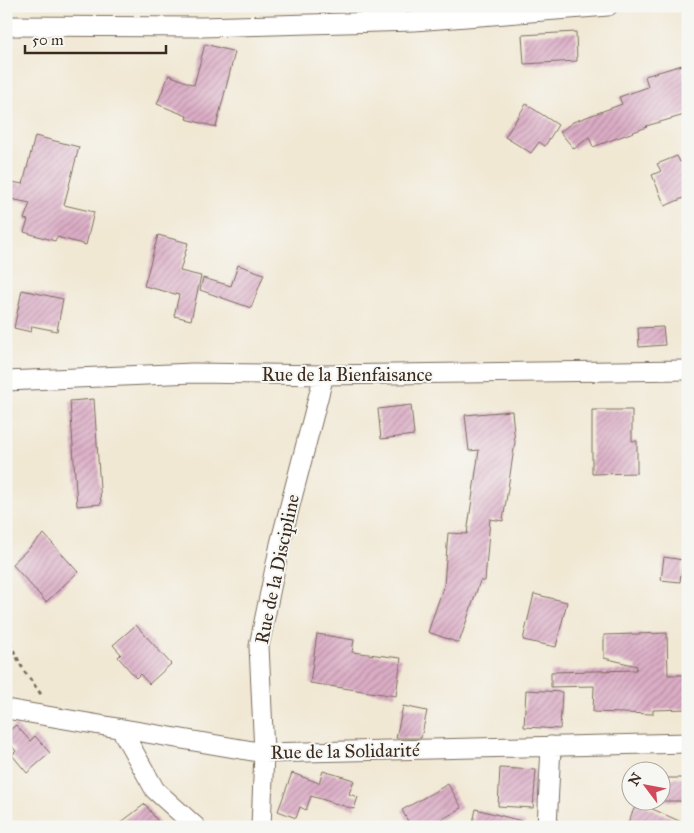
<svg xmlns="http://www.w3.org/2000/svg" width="694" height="833" viewBox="0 0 694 833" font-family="'IM FELL Great Primer',serif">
<defs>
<pattern id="building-hatch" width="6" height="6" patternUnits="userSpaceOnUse" patternTransform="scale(1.25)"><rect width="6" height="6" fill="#dbadc6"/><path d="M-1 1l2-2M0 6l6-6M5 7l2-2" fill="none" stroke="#b38da0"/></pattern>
</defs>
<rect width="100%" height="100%" fill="#f6f6f2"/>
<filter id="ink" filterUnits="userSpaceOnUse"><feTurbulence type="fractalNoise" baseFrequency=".02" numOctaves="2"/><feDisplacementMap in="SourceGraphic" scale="10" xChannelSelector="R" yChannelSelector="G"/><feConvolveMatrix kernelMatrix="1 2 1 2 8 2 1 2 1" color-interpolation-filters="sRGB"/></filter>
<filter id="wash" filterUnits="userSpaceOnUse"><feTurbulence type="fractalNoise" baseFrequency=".0096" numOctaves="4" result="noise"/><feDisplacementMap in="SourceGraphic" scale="20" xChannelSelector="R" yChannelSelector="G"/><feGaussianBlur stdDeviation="1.12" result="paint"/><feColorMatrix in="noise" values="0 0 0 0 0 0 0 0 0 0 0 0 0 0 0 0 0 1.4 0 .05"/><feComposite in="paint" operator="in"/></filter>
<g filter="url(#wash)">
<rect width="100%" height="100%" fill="#f1e8d4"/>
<g id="blocks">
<path fill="url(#building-hatch)" d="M 576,32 L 577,61 L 524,64 L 522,35 Z
M 205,44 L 235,52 L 216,127 L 186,119 L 187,116 L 157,104 L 169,75 L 194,85 Z
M 682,65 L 688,85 L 688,114 L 646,126 L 647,127 L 593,147 L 589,137 L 574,149 L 560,132 L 573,122 L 622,104 L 619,97 L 648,87 L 645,76 Z
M 526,104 L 558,125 L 545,146 L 539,142 L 531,153 L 505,137 Z
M 35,136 L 79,147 L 64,205 L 94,212 L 86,245 L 57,237 L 55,241 L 24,232 L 28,220 L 24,219 L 30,203 L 6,198 L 6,181 L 23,184 Z
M 677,156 L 680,162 L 688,159 L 688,196 L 665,206 L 652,175 L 661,171 L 657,164 Z
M 158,235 L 188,243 L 180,271 L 201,276 L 191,320 L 174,316 L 179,295 L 144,286 Z
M 238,265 L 264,274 L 251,308 L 200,290 L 203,278 L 231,286 Z
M 22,290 L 63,299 L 57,331 L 32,326 L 31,332 L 14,328 Z
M 663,327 L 665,345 L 639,347 L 638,328 Z
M 94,399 L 101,504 L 77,506 L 70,401 Z
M 411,405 L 414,435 L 381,439 L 378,409 Z
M 592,410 L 632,410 L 632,441 L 637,441 L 637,473 L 592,474 Z
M 512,411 L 515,442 L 503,521 L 490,519 L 485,581 L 480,581 L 459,643 L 428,632 L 444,585 L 448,533 L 467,534 L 479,450 L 469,451 L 465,415 Z
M 44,534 L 78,572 L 46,602 L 12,564 Z
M 664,557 L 683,560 L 680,582 L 661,580 Z
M 534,594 L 567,602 L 556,647 L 523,640 Z
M 136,625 L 171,664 L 149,684 L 140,674 L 136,678 L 118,657 L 121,654 L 113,645 Z
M 667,633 L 668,675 L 688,675 L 688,709 L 653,710 L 653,714 L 593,712 L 594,686 L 551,687 L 551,672 L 636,670 L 637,666 L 604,658 L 604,635 Z
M 317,634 L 354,640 L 352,652 L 401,658 L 396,696 L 310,683 Z
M 526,690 L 562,692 L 560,729 L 524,727 Z
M 403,706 L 427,711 L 421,738 L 396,738 Z
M 16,725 L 30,741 L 35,736 L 50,753 L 27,773 L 12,755 L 16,751 L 6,740 L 6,733 Z
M 500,768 L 536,770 L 533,808 L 498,806 Z
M 323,771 L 354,780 L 349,794 L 358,797 L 354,809 L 311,796 L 306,810 L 300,807 L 296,818 L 278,811 L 292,773 L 319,783 Z
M 662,778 L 688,778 L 688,801 L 662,801 Z
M 448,784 L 462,808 L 428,827 L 411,827 L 402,810 Z
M 637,802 L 688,825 L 688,827 L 626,827 Z
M 145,804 L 162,827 L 115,827 Z
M 476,809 L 525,822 L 524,827 L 472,827 Z"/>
</g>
</g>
<g filter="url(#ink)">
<use href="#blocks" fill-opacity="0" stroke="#7b6c5e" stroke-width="1"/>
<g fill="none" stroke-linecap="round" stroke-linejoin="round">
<g stroke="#7b6c5e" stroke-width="21">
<path id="street" d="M 6,26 L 202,27 L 414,21 L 608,6
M 6,381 L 193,373 L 324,375 L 688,370
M 6,709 L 264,753 L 688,743
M 121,729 L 155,790 L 196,827
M 261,827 L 264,753 L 259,646 L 280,544 L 324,375
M 547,827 L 551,746"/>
</g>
<path stroke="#7b6c5e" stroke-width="3" stroke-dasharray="4 4" stroke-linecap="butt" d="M 6,636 L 24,671 L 43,697"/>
<use href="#street" stroke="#fff" stroke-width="19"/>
</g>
</g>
<g text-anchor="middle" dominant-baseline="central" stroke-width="4" stroke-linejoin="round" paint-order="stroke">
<g font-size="19" fill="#3b2a1e" stroke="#f6f6f2">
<text x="347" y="374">Rue de la Bienfaisance</text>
<text transform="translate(277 569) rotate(-78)">Rue de la Discipline</text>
<text transform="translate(345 751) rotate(-1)">Rue de la Solidarité</text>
</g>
</g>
<rect width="694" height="833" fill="none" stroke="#f6f6f2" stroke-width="25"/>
<g transform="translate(646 786) rotate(302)"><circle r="24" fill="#f6f6f2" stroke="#aba49d"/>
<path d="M0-4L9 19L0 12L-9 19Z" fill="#d1495b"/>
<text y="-8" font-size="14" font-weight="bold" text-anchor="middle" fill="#3b2a1e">N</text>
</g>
<path d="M25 45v8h141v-8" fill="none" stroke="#3b2a1e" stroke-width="2.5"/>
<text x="32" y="45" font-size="15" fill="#3b2a1e" stroke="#f6f6f2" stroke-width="4" paint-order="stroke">50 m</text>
</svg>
